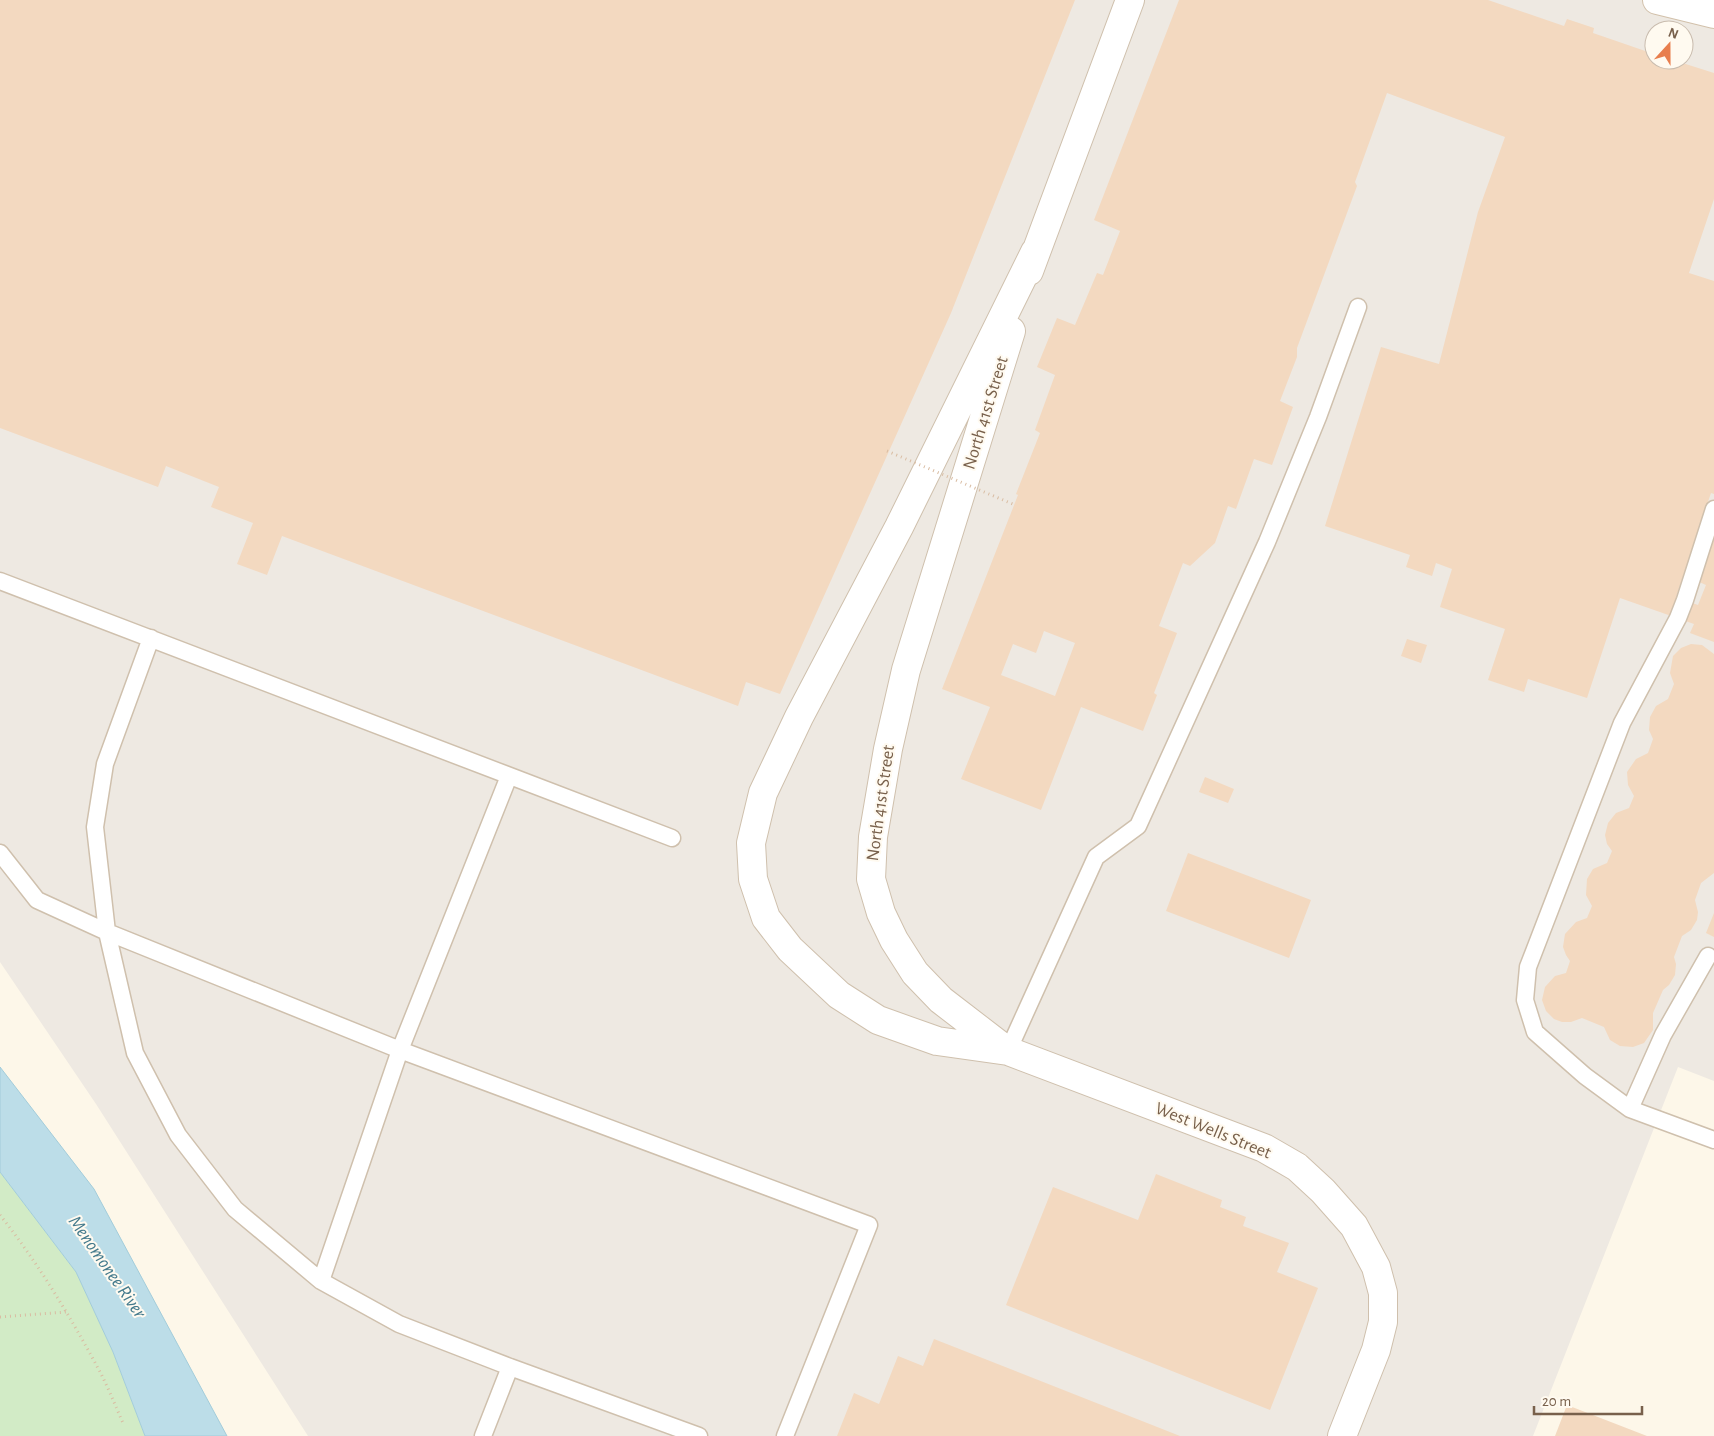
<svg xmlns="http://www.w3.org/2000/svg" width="1714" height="1436" viewBox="0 0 1714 1436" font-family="'Alegreya Sans',sans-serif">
<rect width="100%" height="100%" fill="#fdf7e9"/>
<path fill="#eee9e2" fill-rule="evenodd" d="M 0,0 L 1714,0 L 1714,1081 L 1678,1067 L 1533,1436 L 308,1436 L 96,1104 L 0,962 ZM 1654,30 L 1684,30 L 1684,60 L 1654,60 Z"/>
<path fill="#d2ebc6" d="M 0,1172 L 76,1272 L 113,1352 L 145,1436 L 0,1436 Z"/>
<path fill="#bcdde8" stroke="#a2ccda" d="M 0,1067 L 94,1189 L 227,1436 L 145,1436 L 113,1352 L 76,1272 L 0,1172 Z"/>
<path fill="#f3d9c0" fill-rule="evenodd" d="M 0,0 L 1075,0 L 951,313 L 780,694 L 746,682 L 738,706 L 282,536 L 267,575 L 237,564 L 253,523 L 211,507 L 219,487 L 166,466 L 158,487 L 0,428 Z
M 1179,0 L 1488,0 L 1564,26 L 1567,19 L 1594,28 L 1593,33 L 1654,54 L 1654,60 L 1673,60 L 1714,73 L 1714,199 L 1689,273 L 1714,281 L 1714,494 L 1711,493 L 1676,597 L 1698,605 L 1706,585 L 1697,581 L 1714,532 L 1714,642 L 1690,633 L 1694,624 L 1620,598 L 1587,698 L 1528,679 L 1524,692 L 1488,680 L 1505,629 L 1440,607 L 1452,569 L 1436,563 L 1432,576 L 1406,567 L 1410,555 L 1325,526 L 1381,347 L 1439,364 L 1478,212 L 1505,137 L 1387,93 L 1355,182 L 1357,186 L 1297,348 L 1297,357 L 1280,401 L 1293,407 L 1272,465 L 1254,459 L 1236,509 L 1228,506 L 1215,543 L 1190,566 L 1183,563 L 1159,626 L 1177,633 L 1154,693 L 1157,695 L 1143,731 L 1081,707 L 1041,810 L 961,779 L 990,707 L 942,689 L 1018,495 L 1016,494 L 1040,433 L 1035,430 L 1055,375 L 1037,367 L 1057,318 L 1075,325 L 1097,273 L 1103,275 L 1120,231 L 1094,220 ZM 1044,631 L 1075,643 L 1055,696 L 1001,675 L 1013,644 L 1036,653 Z
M 1407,639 L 1427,645 L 1421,663 L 1401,656 Z
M 1691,644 L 1702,645 L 1714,654 L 1714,873 L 1701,883 L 1695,900 L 1698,912 L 1697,920 L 1691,930 L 1682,936 L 1674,957 L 1676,964 L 1675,975 L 1669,985 L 1663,990 L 1653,1013 L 1653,1030 L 1644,1043 L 1633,1047 L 1620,1046 L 1610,1040 L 1604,1027 L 1582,1018 L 1571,1022 L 1562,1022 L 1554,1019 L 1546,1011 L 1542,1000 L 1545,987 L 1555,976 L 1566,973 L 1570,961 L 1566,955 L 1563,947 L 1565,934 L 1576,922 L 1587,918 L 1592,906 L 1586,895 L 1587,879 L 1593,869 L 1607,863 L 1612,851 L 1607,844 L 1605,835 L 1608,823 L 1616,813 L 1629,808 L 1634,796 L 1628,785 L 1627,772 L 1636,759 L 1648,753 L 1653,739 L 1649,730 L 1650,717 L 1656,706 L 1668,699 L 1674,684 L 1670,673 L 1673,656 L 1681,648 Z
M 1205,777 L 1234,789 L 1228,803 L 1199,792 Z
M 1188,853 L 1311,900 L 1289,958 L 1166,911 Z
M 1714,913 L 1714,937 L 1706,933 Z
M 1156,1174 L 1222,1200 L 1220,1207 L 1246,1217 L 1243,1226 L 1289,1243 L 1277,1272 L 1318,1288 L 1270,1410 L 1006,1305 L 1053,1187 L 1138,1220 Z
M 934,1339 L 1180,1436 L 837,1436 L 854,1393 L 879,1404 L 898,1356 L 923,1366 Z
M 1567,1405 L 1647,1436 L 1555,1436 Z"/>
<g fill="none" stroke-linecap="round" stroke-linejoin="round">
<g stroke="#cfc0ad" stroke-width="19">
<path id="lane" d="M 1714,509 L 1685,600 L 1678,618 L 1622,723 L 1528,967 L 1525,1000 L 1535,1032 L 1585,1076 L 1630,1109 L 1714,1140
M 0,581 L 672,838
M 151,638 L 105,764 L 95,827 L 107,932 L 135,1053 L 178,1135 L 235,1209 L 321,1281 L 399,1324 L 510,1367 L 483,1436
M 0,853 L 37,900 L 107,932 L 400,1050 L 869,1225 L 785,1436
M 1008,1051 L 1096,857 L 1138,826 L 1267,542 L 1318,417 L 1358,307
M 1630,1109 L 1663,1035 L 1708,956
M 321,1281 L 400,1050 L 509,776
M 510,1367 L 699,1436"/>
</g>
<g stroke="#cfc0ad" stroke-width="30">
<path id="street" d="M 1035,252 L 899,527 L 799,717 L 763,793 L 751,843 L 753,879 L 766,918 L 790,949 L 839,995 L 878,1020 L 937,1041 L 1008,1051 L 1264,1148 L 1297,1167 L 1323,1191 L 1354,1226 L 1376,1267 L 1383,1293 L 1383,1322 L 1376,1350 L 1342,1436
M 1029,271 L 1130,0
M 1006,1050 L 941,1000 L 915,973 L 894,940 L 881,913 L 871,879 L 873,837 L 888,749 L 906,670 L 1011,331"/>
</g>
<g stroke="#d2c1ab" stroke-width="30">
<path id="secondary" d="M 1657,0 L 1714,14"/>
</g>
<path stroke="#d9bca2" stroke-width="3" stroke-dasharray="1 4" stroke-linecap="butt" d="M 0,1215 C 38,1263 70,1316 99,1370 C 108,1387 115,1405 123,1423
M 0,1317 L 66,1312"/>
<use href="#lane" stroke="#fff" stroke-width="16"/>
<use href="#street" stroke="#fff" stroke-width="28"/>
<use href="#secondary" stroke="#fff" stroke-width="28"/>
<path stroke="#d9bca2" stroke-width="3" stroke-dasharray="1 4" stroke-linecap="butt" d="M 887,451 L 1015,505"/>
</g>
<g text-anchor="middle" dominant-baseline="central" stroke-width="4" stroke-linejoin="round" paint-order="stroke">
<g font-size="18" fill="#78604b" stroke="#fffaf0">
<text transform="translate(986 413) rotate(-73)">North 41st Street</text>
<text transform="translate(881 803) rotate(-82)">North 41st Street</text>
<text transform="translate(1213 1131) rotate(22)">West Wells Street</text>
</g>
<g font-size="19" font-style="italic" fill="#447a8c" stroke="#fffaf0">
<text transform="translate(107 1267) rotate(55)">Menomonee River</text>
</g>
</g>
<g transform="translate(1669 45) rotate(21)"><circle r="24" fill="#fffaf0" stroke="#c9bcae"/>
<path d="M0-4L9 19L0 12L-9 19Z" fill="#e87e4d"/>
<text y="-8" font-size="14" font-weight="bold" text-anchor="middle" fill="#78604b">N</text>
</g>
<path d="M1534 1406v8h108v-8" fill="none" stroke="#78604b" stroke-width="2.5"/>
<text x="1542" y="1406" font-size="15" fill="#78604b" stroke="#fffaf0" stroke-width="4" paint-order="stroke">20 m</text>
</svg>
